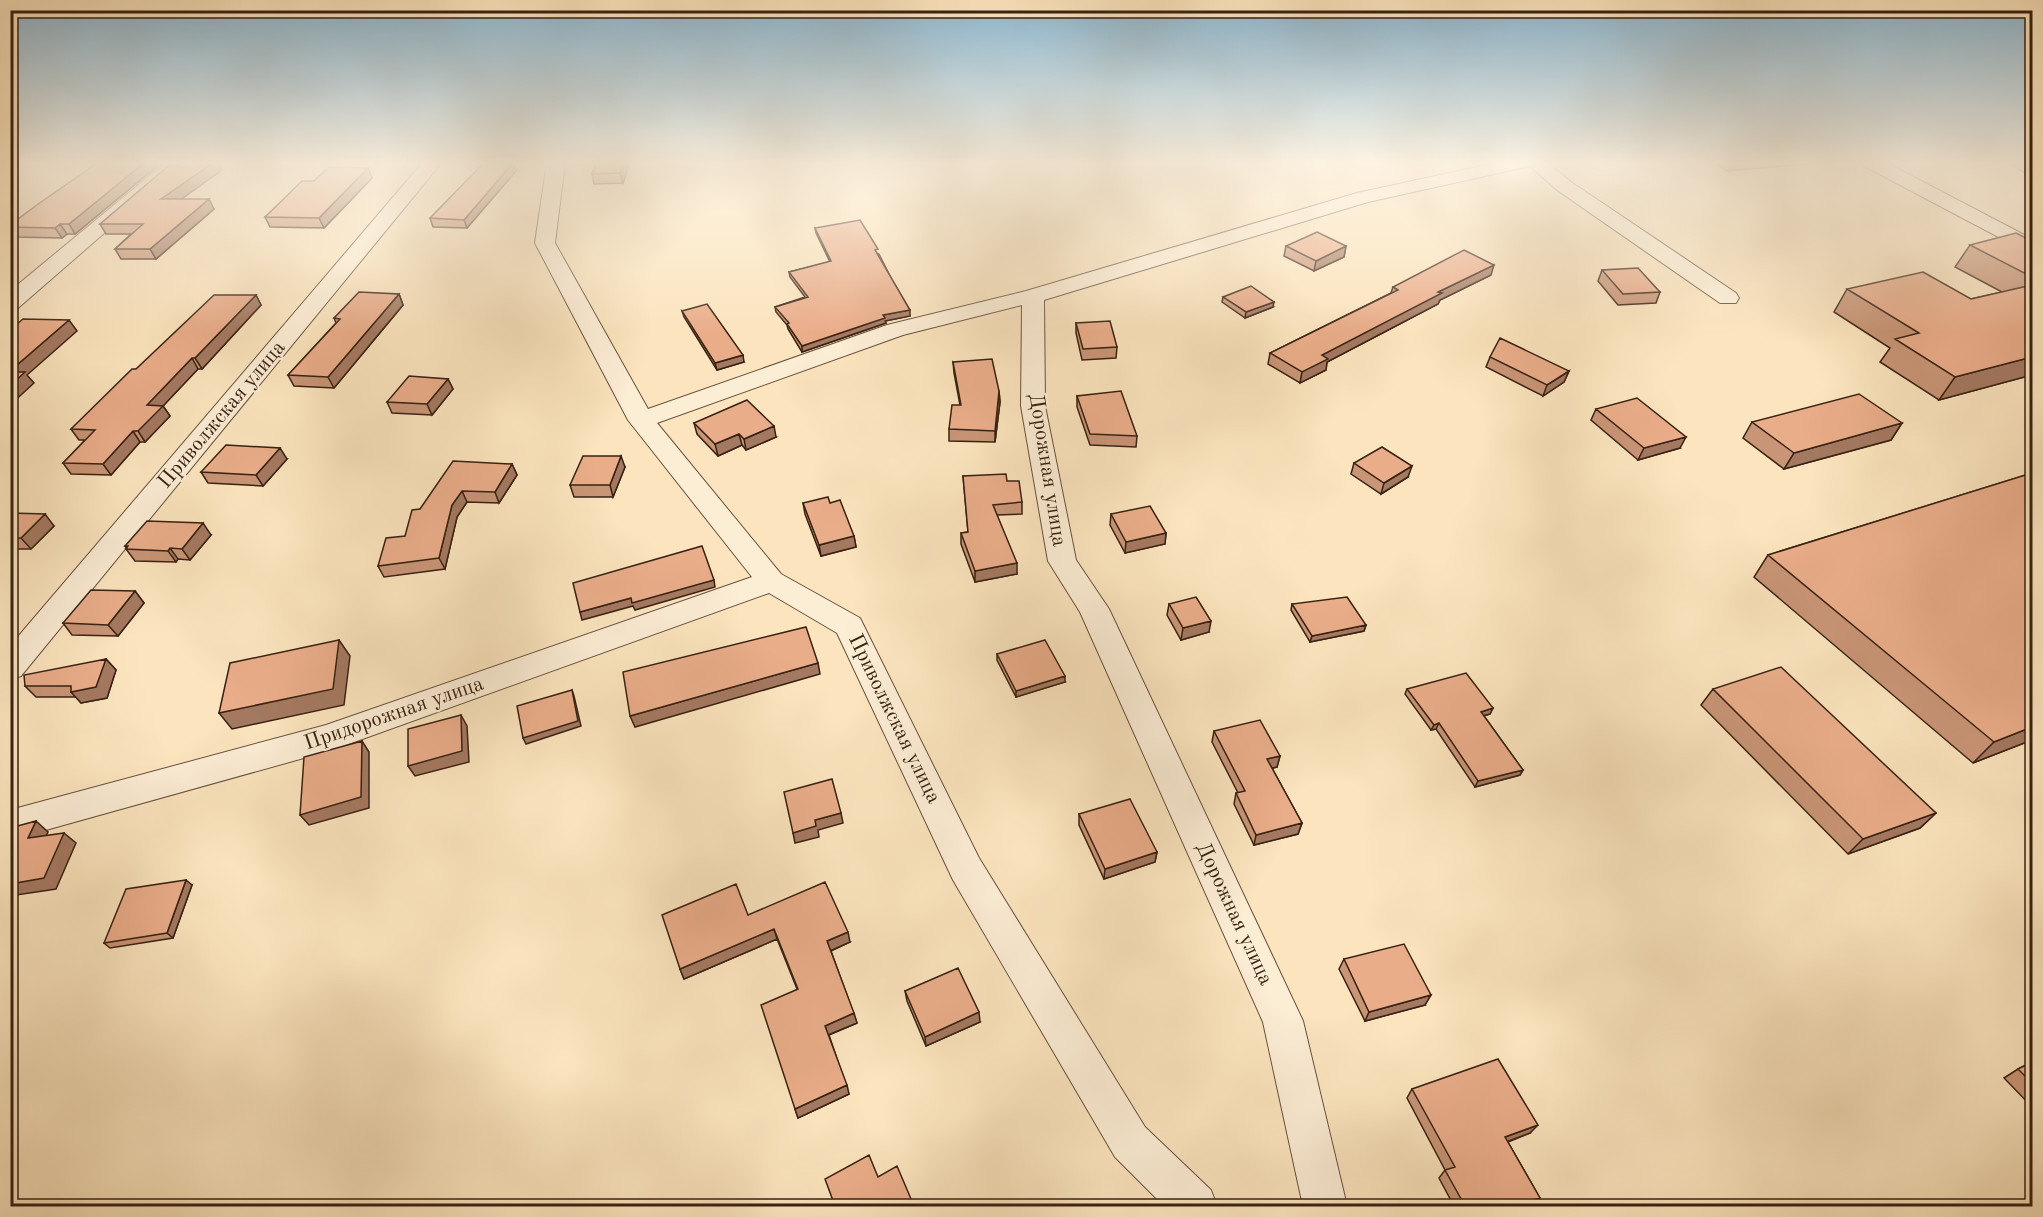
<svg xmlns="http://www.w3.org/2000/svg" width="2043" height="1217" viewBox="0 0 2043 1217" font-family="'Old Standard TT',serif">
<rect width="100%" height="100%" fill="#fbe4be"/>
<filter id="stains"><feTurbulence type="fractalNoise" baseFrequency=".00333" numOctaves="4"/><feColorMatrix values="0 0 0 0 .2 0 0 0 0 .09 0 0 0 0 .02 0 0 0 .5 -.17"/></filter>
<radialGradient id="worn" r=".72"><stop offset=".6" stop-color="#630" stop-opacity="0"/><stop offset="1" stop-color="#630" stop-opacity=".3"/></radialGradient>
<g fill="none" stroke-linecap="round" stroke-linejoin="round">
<g stroke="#69523d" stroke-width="2">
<path id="minor" d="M 166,162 L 186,162 L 18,308 L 10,310 L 10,291 Z
M 423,162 L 442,162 L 21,676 L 10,680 L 10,646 Z
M 547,162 L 565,162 L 555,243 L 648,409 L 887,325 L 1026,291 L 1357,193 L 1500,162 L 1547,162 L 1571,182 L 1736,293 L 1739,298 L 1736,303 L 1720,303 L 1557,190 L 1530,166 L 1368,202 L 1044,300 L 1045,406 L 1076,560 L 1109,609 L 1303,1021 L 1347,1206 L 1303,1206 L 1263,1022 L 1080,612 L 1048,561 L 1021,406 L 1022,305 L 903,335 L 657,423 L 781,574 L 860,618 L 979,858 L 1145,1127 L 1211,1190 L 1217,1206 L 1164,1206 L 1115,1157 L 953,880 L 837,633 L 769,593 L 329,751 L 10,840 L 10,810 L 326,725 L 752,577 L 628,420 L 535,243 Z
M 1862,162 L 1885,162 L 2032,239 L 2032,253 L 2025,251 L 1864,166 Z"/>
</g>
<use href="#minor" fill="#fcedd5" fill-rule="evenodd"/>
</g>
<path fill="#c99577" stroke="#382112" stroke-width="1.5" d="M 99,162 L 154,162 L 156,167 L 75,234 L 67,234 L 62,238 L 15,237 L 10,230 L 10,225 Z
M 597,162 L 630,162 L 623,183 L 594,184 L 592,174 Z
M 1715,162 L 1817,162 L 1816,163 L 1727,171 Z
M 2008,162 L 2032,162 L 2032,178 Z
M 513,163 L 516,171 L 467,228 L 433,227 L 430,218 Z
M 368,168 L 372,178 L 324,228 L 270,227 L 265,217 L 314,181 Z
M 222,170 L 180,199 L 214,209 L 156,259 L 121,259 L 115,249 L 131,234 L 106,234 L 100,224 Z
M 815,228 L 879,254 L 910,316 L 885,321 L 886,323 L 802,352 L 788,329 L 787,325 L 776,312 L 775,307 L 805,297 L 790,277 L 789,272 L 830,262 L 816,233 Z
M 2032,241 L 2032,375 L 1939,400 L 1880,362 L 1890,348 L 1834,312 L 1847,289 L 1971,299 L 2002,292 L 1955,267 L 1970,245 Z
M 1286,246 L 1346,246 L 1344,257 L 1314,271 L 1284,256 Z
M 1602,270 L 1660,292 L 1656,303 L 1618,305 L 1598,281 Z
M 1491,275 L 1440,300 L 1438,304 L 1327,362 L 1326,370 L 1300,383 L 1268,364 L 1270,353 L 1391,293 L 1393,287 Z
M 399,294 L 403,305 L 334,388 L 294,386 L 288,375 L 336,323 L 334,318 Z
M 256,295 L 261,305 L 202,369 L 198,369 L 163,406 L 170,416 L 145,442 L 140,442 L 111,475 L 71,474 L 63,463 L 85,440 L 79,440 L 71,429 L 136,369 Z
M 1223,297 L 1273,307 L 1245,318 L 1222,302 Z
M 682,311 L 744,362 L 717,370 L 684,317 Z
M 1076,323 L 1117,347 L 1116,358 L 1082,360 L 1076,333 Z
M 1490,357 L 1569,371 L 1564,382 L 1543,396 L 1486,367 Z
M 953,362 L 999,391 L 1000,402 L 995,442 L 949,441 L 949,429 L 960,405 L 954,373 Z
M 448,379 L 453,389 L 432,415 L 392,413 L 387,402 Z
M 1077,396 L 1137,436 L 1136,447 L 1090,445 L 1077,407 Z
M 1596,409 L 1680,448 L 1638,460 L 1591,420 Z
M 1752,422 L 1902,423 L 1891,440 L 1784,469 L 1743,438 Z
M 694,423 L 776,437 L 746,450 L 742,445 L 718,456 L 697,434 Z
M 287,459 L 263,486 L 208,483 L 201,472 Z
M 1354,463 L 1408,477 L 1381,494 L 1351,474 Z
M 512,464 L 517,475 L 499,503 L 467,502 L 457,517 L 445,569 L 384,577 L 378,566 L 405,536 L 420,509 Z
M 625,467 L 613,497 L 574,497 L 570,485 Z
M 2032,473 L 2032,740 L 1973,763 L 1754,577 L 1768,555 Z
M 963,476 L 1007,481 L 1022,502 L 1022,514 L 997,515 L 1017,574 L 975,582 L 961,544 L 961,533 L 968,532 Z
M 803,503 L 830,503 L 854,536 L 856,547 L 821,556 L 805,514 Z
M 10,513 L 54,526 L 31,549 L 10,549 Z
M 1111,514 L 1166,533 L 1165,544 L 1125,553 L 1110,525 Z
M 211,535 L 190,560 L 178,559 L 176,562 L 135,561 L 126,549 L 127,549 L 125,546 Z
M 135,591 L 144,603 L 118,636 L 72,635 L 63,623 Z
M 1169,604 L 1209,632 L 1181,640 L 1167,615 Z
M 1292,604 L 1366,625 L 1364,631 L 1310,642 L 1291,610 Z
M 997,654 L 1065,682 L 1016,697 L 997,660 Z
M 106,659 L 116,670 L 107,698 L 81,703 L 76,697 L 36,697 L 25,686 Z
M 1407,689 L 1493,708 L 1490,714 L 1484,716 L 1523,770 L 1520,775 L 1475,787 L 1436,729 L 1431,730 L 1405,694 Z
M 1713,689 L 1936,813 L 1920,828 L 1848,854 L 1701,705 Z
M 1214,731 L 1280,756 L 1277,767 L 1272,768 L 1302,823 L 1298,834 L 1254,845 L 1234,804 L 1236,793 L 1238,793 L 1212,742 Z
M 1079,814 L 1157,852 L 1155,862 L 1104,879 L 1079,825 Z
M 192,885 L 173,938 L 110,948 L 104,943 Z
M 748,915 L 850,942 L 831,951 L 857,1023 L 829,1035 L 849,1094 L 798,1118 L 795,1109 L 797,989 L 777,939 L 684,979 L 680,969 Z
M 1344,959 L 1425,1005 L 1365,1021 L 1339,969 Z
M 905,991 L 980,1022 L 926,1046 L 907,1001 Z
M 2032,1062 L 2032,1107 L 2004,1078 L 2018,1069 Z
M 1412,1089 L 1530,1133 L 1508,1142 L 1540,1198 L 1532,1206 L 1454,1206 L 1439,1178 L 1445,1170 L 1407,1098 Z"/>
<path fill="#a47961" stroke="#382112" stroke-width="1.5" d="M 145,162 L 154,162 L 156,167 L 75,234 L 69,224 Z
M 214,162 L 218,162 L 222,170 L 166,210 L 161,199 Z
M 624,162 L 630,162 L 623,183 L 620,173 Z
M 513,163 L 516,171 L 467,228 L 464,220 Z
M 368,168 L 372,178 L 324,228 L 319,218 Z
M 209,199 L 214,209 L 156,259 L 150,249 Z
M 60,224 L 67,234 L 62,238 L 55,228 Z
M 1346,246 L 1344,257 L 1314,271 L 1316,261 Z
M 1494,265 L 1491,275 L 1440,300 L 1438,304 L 1327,362 L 1326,370 L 1300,383 L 1302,372 L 1322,355 L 1438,292 Z
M 399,294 L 403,305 L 334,388 L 328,377 Z
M 256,295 L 261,305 L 202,369 L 195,358 Z
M 1274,302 L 1273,307 L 1245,318 L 1246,312 Z
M 910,310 L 910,316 L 885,321 L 886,323 L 802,352 L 802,346 L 883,315 Z
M 69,320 L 77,331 L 27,375 L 34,383 L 10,405 L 10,371 Z
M 743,355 L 744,362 L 717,370 L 715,363 Z
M 2032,357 L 2032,375 L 1939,400 L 1955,377 Z
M 192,358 L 198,369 L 163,406 L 170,416 L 145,442 L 138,431 L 147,405 Z
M 1569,371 L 1564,382 L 1543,396 L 1547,385 Z
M 448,379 L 453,389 L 432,415 L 427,404 Z
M 999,391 L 1000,402 L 995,442 L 995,431 Z
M 1902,423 L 1891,440 L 1784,469 L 1794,453 Z
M 774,426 L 776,437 L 746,450 L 744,439 Z
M 133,431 L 140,442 L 111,475 L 103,464 Z
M 739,434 L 742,445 L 718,456 L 715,444 Z
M 1686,437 L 1680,448 L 1638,460 L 1644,448 Z
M 280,448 L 287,459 L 263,486 L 256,475 Z
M 621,456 L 625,467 L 613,497 L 610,485 Z
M 512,464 L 517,475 L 499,503 L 495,492 Z
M 1412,466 L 1408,477 L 1381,494 L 1384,483 Z
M 462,491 L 467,502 L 457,517 L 445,569 L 439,558 L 452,505 Z
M 45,514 L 54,526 L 31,549 L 21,538 Z
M 203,523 L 211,535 L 190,560 L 182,549 Z
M 1166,533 L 1165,544 L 1125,553 L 1126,542 Z
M 854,536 L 856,547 L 821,556 L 819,545 Z
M 170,548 L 178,559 L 176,562 L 168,551 Z
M 1017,563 L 1017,574 L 975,582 L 975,571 Z
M 714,580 L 715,587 L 635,610 L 633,606 L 582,620 L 580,612 L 631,598 Z
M 135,591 L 144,603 L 118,636 L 108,625 Z
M 1211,621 L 1209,632 L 1181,640 L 1183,628 Z
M 1366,625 L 1364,631 L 1310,642 L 1312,636 Z
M 339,640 L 350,656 L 344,705 L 232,729 L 219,713 Z
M 106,659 L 116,670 L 107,698 L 81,703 L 71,692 Z
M 818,663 L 820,674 L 635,727 L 630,716 Z
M 1065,676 L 1065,682 L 1016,697 L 1016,691 Z
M 572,690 L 574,696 L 581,726 L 526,744 L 523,738 Z
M 1493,708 L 1490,714 L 1478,717 L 1481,712 Z
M 461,715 L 467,726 L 469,762 L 415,776 L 408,766 Z
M 1439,723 L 1436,729 L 1431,730 L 1434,725 Z
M 2032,727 L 2032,740 L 1973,763 L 1994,742 Z
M 362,741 L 369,752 L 369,808 L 309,825 L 300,815 Z
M 1280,756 L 1277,767 L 1264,770 L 1267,759 Z
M 1523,770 L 1520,775 L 1475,787 L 1478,781 Z
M 841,813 L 843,823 L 818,830 L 819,837 L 795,843 L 793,833 L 815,820 Z
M 1936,813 L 1920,828 L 1848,854 L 1863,839 Z
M 36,821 L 48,832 L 40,849 L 28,838 Z
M 1302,823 L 1298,834 L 1254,845 L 1256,835 Z
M 64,833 L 76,843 L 56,889 L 10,896 L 10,884 Z
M 1157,852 L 1155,862 L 1104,879 L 1105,869 Z
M 186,880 L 192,885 L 173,938 L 167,933 Z
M 774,929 L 777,939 L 684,979 L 680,969 Z
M 848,932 L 850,942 L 830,951 L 827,941 Z
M 1431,995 L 1425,1005 L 1365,1021 L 1369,1012 Z
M 979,1012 L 980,1022 L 926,1046 L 925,1037 Z
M 854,1013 L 857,1023 L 828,1035 L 825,1026 Z
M 847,1085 L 849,1094 L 798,1118 L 795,1109 Z
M 1538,1125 L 1530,1133 L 1498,1145 L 1505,1137 Z
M 1540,1198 L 1532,1206 L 1515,1206 Z"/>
<path fill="#eaad8a" stroke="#382112" stroke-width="1.5" d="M 99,162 L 145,162 L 69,224 L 60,224 L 55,228 L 10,227 L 10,225 L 41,202 Z
M 173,162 L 214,162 L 161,199 L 209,199 L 150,249 L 115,249 L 143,224 L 100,224 Z
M 597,162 L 624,162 L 620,173 L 592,174 Z
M 484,163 L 513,163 L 464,220 L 430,218 Z
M 329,167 L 368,168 L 319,218 L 265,217 L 302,181 L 314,181 Z
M 860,220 L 878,249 L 875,250 L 910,310 L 883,315 L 885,318 L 802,346 L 787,324 L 789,323 L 775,307 L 808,297 L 789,272 L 831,261 L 815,228 Z
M 1317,232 L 1346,246 L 1316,261 L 1286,246 Z
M 2016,233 L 2032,241 L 2032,277 L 1970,245 Z
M 1464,250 L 1494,265 L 1438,292 L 1442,293 L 1322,355 L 1328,359 L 1302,372 L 1270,353 L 1398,290 L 1393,287 Z
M 1638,268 L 1660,292 L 1623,294 L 1602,270 Z
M 1923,272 L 1971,299 L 2032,285 L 2032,357 L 1955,377 L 1895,339 L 1919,333 L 1847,289 Z
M 1251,286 L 1274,302 L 1246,312 L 1223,297 Z
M 359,292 L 399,294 L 328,377 L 288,375 L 340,319 L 334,318 Z
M 214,295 L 256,295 L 195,358 L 192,358 L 147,405 L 163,406 L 138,431 L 133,431 L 103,464 L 63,463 L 95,430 L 71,429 L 132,369 L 136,369 Z
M 707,304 L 743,355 L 715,363 L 682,311 Z
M 23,319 L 69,320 L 10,371 L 10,330 Z
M 1110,321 L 1117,347 L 1083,349 L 1076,323 Z
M 1500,338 L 1569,371 L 1547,385 L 1490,357 Z
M 992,359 L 999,391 L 995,431 L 949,429 L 952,405 L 961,405 L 953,362 Z
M 10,372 L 25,372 L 10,386 Z
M 409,376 L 448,379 L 427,404 L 387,402 Z
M 1121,391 L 1137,436 L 1090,434 L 1077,396 Z
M 1859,394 L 1902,423 L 1794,453 L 1752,422 Z
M 1637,398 L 1686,437 L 1644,448 L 1596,409 Z
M 747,400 L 774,426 L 744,439 L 739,434 L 715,444 L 694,423 Z
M 226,445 L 280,448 L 256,475 L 201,472 Z
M 1382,447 L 1412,466 L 1384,483 L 1354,463 Z
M 583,456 L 621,456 L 610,485 L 570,485 Z
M 453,461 L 512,464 L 495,492 L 462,491 L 452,505 L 439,558 L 378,566 L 386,538 L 405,536 L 412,510 L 420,509 Z
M 2032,473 L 2032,727 L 1994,742 L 1768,555 Z
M 1006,474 L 1007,481 L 1019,481 L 1022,502 L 993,505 L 1017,563 L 975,571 L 961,533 L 968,532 L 963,476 Z
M 828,497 L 830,503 L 840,500 L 854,536 L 819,545 L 803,503 Z
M 1150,506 L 1166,533 L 1126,542 L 1111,514 Z
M 10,513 L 45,514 L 21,538 L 10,538 Z
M 147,521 L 203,523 L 182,549 L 170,548 L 168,551 L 126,549 L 128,546 L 125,546 Z
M 702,546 L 714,580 L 632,603 L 631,598 L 580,612 L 573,583 Z
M 91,590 L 135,591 L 108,625 L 63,623 Z
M 1196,597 L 1211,621 L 1183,628 L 1169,604 Z
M 1347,597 L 1366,625 L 1312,636 L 1292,604 Z
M 806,627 L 818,663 L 630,716 L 623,672 Z
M 339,640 L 333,689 L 219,713 L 230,663 Z
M 1045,640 L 1065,676 L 1016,691 L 997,654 Z
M 106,659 L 96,687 L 71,692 L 71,686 L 25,686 L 24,675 Z
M 1781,667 L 1936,813 L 1863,839 L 1713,689 Z
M 1466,673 L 1493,708 L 1481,712 L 1523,770 L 1478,781 L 1439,723 L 1434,725 L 1407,689 Z
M 572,690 L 578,721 L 523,738 L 517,706 Z
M 461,715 L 462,751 L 408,766 L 408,729 Z
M 1260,720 L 1280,756 L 1267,759 L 1302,823 L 1256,835 L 1236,793 L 1245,791 L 1214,731 Z
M 362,741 L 361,797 L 300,815 L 304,757 Z
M 832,779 L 841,813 L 815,820 L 816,826 L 793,833 L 784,792 Z
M 1130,799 L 1157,852 L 1105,869 L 1079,814 Z
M 36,821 L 28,838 L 64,833 L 44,878 L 10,884 L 10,828 Z
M 186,880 L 167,933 L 104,943 L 126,889 Z
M 825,882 L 848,932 L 827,941 L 854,1013 L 825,1026 L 847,1085 L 795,1109 L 761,1005 L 798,989 L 774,929 L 680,969 L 662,915 L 736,884 L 748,915 Z
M 1404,944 L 1431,995 L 1369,1012 L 1344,959 Z
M 958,968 L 979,1012 L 925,1037 L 905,991 Z
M 1498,1059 L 1538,1125 L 1505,1137 L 1540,1198 L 1515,1206 L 1465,1206 L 1445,1170 L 1455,1167 L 1412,1089 Z
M 2032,1062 L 2032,1083 L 2018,1069 Z
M 869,1155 L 878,1177 L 897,1166 L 914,1206 L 835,1206 L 825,1179 Z"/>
<linearGradient id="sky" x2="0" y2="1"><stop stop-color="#8bb8d3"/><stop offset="0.49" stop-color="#fdf3e2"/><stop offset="1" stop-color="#fdf3e2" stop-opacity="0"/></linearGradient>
<rect width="2043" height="332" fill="url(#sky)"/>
<g text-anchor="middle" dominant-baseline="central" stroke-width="4.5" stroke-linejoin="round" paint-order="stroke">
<g font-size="21" fill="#382112" stroke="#fcedd5">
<text transform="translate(222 415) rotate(-50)">Приволжская улица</text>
<text transform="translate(1047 470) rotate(81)">Дорожная улица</text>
<text transform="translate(394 714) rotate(-19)">Придорожная улица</text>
<text transform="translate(894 719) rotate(64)">Приволжская улица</text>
<text transform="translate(1234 914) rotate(65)">Дорожная улица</text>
</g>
</g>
<rect width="2043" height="1217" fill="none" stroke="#fbe4be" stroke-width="36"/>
<rect x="12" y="12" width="2019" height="1193" fill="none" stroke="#382112" stroke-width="3"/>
<rect x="18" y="18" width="2007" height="1181" fill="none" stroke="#382112" stroke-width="1.5"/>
<rect width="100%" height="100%" filter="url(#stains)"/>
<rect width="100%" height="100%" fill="url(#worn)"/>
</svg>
